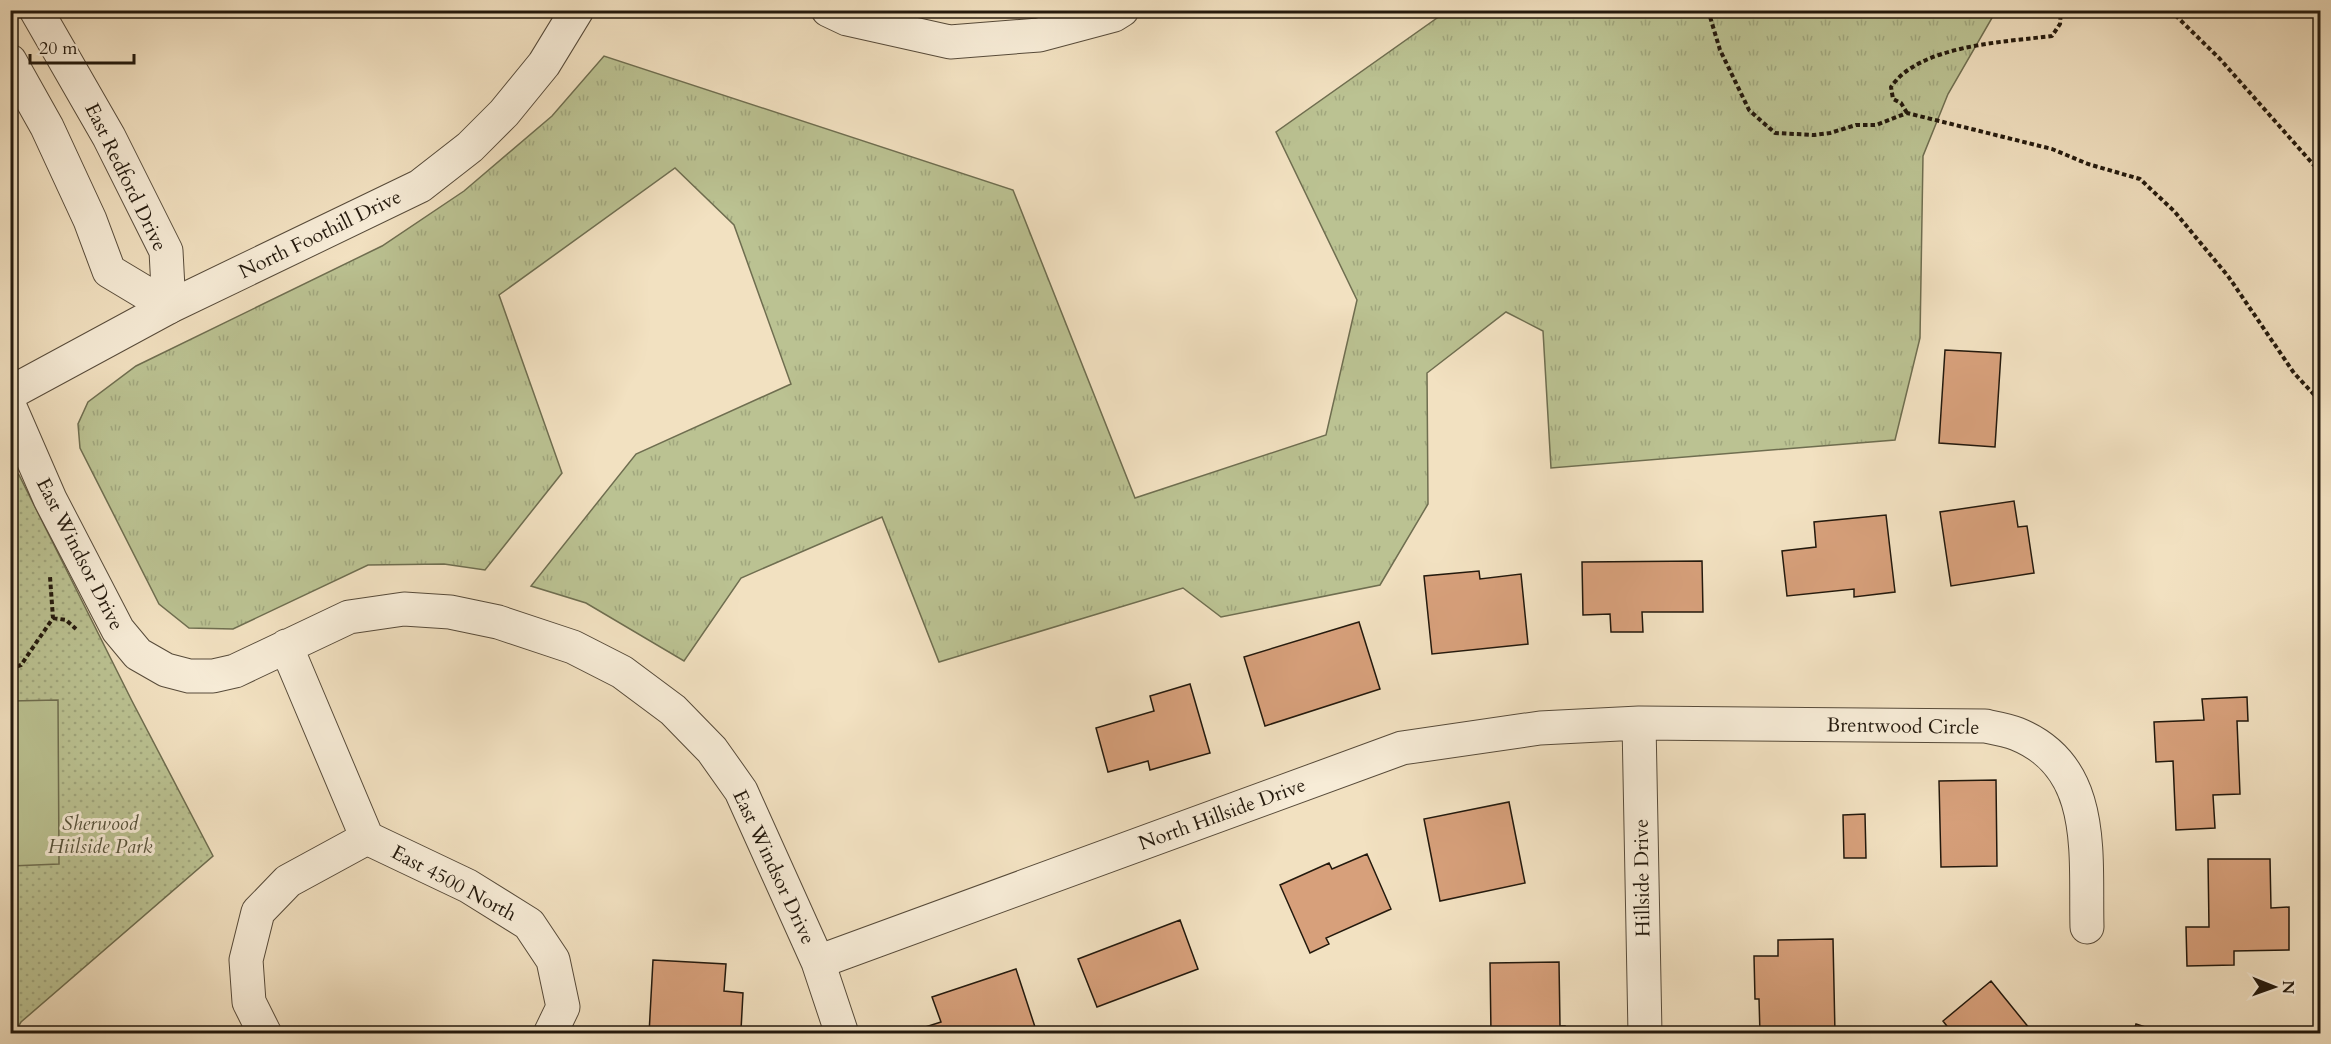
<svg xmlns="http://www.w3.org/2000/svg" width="2331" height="1044" viewBox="0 0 2331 1044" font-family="Cardo,serif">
<defs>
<pattern id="grass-tufts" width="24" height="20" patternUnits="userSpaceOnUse" patternTransform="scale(1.5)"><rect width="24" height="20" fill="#bbc292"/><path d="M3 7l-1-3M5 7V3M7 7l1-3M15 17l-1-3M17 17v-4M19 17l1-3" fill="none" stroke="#a0a67d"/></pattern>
<pattern id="park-dots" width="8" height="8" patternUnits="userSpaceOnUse" patternTransform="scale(1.5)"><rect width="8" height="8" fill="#bbc292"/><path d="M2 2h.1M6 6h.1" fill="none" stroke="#a0a67d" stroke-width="1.8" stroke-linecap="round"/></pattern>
</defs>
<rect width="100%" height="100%" fill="#f2e1c1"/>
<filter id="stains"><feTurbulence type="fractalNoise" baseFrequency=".00333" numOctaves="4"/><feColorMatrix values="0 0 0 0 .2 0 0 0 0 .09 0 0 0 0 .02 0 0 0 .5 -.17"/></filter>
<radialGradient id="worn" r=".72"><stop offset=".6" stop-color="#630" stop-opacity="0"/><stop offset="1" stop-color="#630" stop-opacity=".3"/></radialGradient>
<path fill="url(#grass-tufts)" stroke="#6f6e50" stroke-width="1.5" d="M 1447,11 L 1996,11 L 1948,94 L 1923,156 L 1920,338 L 1895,440 L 1551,468 L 1543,331 L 1506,312 L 1427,373 L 1428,504 L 1380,585 L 1221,617 L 1183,588 L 939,662 L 882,517 L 741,578 L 684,661 L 586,603 L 531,586 L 636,454 L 791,384 L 734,225 L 675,168 L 499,295 L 562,473 L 485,570 L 444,564 L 368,565 L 233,629 L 189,628 L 159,604 L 80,448 L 78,424 L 88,402 L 136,366 L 382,246 L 464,191 L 552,116 L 604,56 L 1013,190 L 1135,498 L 1326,435 L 1357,300 L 1276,132 Z"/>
<path fill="url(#park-dots)" stroke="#6f6e50" stroke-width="1.5" d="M 10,466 L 19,475 L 132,701 L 213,856 L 21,1022 L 14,1034 L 10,1033 Z"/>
<path fill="#bbc292" stroke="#6f6e50" stroke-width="1.5" d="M 58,700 L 59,864 L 11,866 L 11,701 Z"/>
<path fill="#d7a07b" stroke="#23190d" stroke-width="1.5" d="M 1945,350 L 2001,353 L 1995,447 L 1939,443 Z
M 2014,501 L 2018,527 L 2027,526 L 2034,573 L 1951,586 L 1940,512 Z
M 1886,515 L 1895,592 L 1854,597 L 1854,589 L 1787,596 L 1782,551 L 1816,547 L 1814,522 Z
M 1702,561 L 1703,612 L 1642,612 L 1643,632 L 1611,632 L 1610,614 L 1583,615 L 1582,562 Z
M 1479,571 L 1480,579 L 1521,574 L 1528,644 L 1432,654 L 1424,576 Z
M 1359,622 L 1380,689 L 1265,726 L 1244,657 Z
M 1190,684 L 1210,753 L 1150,770 L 1148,761 L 1108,772 L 1096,728 L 1154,711 L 1150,696 Z
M 2247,697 L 2248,721 L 2237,721 L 2240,794 L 2213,795 L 2215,828 L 2176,830 L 2173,761 L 2156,762 L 2154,722 L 2204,720 L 2202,699 Z
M 1996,780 L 1997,866 L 1941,867 L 1939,781 Z
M 1509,802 L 1525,883 L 1440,901 L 1424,819 Z
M 1865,814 L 1866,858 L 1844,858 L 1843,815 Z
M 1367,854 L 1391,909 L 1326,938 L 1329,944 L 1310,953 L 1280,885 L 1329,863 L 1332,869 Z
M 2208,859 L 2270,859 L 2271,908 L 2289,907 L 2289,950 L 2234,951 L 2234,965 L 2187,966 L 2186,927 L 2209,927 Z
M 1180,920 L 1198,969 L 1097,1007 L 1078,959 Z
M 1833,939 L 1835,1034 L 1760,1034 L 1759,999 L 1755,999 L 1754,956 L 1778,956 L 1778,940 Z
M 653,960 L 726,964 L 724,991 L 743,993 L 741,1030 L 706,1028 L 706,1034 L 649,1034 Z
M 1559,962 L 1560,1026 L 1565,1026 L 1565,1034 L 1491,1034 L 1490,963 Z
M 1016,969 L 1037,1033 L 920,1034 L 919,1029 L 941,1022 L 932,997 Z
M 1991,981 L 2034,1034 L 1953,1034 L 1943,1021 Z
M 2136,1024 L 2167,1034 L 2133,1034 Z"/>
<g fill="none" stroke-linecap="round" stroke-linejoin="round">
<g stroke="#574b3a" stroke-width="35">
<path id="minor" d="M 828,10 L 847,19 L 950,42 L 1039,35 L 1114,15 L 1122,10
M 10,61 L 47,127 L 90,220 L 109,271 L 169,307 L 166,251 L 109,137 L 36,10
M 10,407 L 50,499 L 118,630 L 138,654 L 166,670 L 189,676 L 213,676 L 235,671 L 349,617 L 404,609 L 450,612 L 498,622 L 573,647 L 622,672 L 673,710 L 712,750 L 741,791 L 818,962 L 842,1034
M 286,646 L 367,838 L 468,886 L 529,924 L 553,960 L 563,1007 L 550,1034
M 1639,723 L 1645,1034
M 818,962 L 1402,748 L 1540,728 L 1639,723 L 1985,726 C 1995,728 2007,730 2017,734 C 2098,767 2085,855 2087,927
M 265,1034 L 249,1002 L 246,960 L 258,912 L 288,881 L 367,838"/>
</g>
<g stroke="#574b3a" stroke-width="35">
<path id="tertiary" d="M 10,393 L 169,307 L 420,186 L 470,147 L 504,113 L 544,64 L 577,10"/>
</g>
<path stroke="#23190d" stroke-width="4" stroke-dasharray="4.5 3" stroke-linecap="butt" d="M 1708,10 L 1720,50 L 1749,110 L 1775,133 L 1814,135 L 1830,133 L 1856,125 L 1876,125 L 1907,113 L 2052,149 L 2088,164 L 2140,179 L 2174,211 L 2228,276 L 2294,373 L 2320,401
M 1814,10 L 1817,12 L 1845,10
M 2170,10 L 2220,59 L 2320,172
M 1907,113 L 1901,103 L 1893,99 L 1891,87 C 1919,45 2005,42 2052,36 L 2060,24 L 2061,10
M 53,618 L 66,620 L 76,629
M 10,669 L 21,665 L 53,618 L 50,577"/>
<use href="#minor" stroke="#f7ecd7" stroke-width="33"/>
<use href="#tertiary" stroke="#f7ecd7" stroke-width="33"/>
</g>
<g text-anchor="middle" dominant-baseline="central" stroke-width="6" stroke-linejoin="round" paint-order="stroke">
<g font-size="20" fill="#23190d" stroke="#f7ecd7">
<text transform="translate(126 177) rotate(64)">East Redford Drive</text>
<text transform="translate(320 234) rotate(-26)">North Foothill Drive</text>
<text transform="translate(80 554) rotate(63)">East Windsor Drive</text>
<text transform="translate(1903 726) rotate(1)">Brentwood Circle</text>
<text transform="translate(1222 814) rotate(-20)">North Hillside Drive</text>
<text transform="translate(774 867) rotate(65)">East Windsor Drive</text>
<text transform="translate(1642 878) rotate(-91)">Hillside Drive</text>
<text transform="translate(454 883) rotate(28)">East 4500 North</text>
</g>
<g font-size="20" font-style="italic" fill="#58543c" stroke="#f7ecd7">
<text x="100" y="823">Sherwood<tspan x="100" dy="23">Hiilside Park</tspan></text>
</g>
</g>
<rect width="2331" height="1044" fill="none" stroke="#f2e1c1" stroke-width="36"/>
<rect x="12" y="12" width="2307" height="1020" fill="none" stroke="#23190d" stroke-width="3"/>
<rect x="18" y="18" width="2295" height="1008" fill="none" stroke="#23190d" stroke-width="1.5"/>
<g transform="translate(2274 987) rotate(91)" stroke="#f7ecd7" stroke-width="4.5" paint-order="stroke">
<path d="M0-4.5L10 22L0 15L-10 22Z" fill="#23190d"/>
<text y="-9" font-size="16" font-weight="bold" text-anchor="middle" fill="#23190d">N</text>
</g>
<path d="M30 54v9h104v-9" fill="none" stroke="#23190d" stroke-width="3"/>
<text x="39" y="54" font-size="18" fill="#23190d" stroke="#f7ecd7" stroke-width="4.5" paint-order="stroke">20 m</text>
<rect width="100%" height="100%" filter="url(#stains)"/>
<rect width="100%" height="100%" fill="url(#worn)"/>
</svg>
